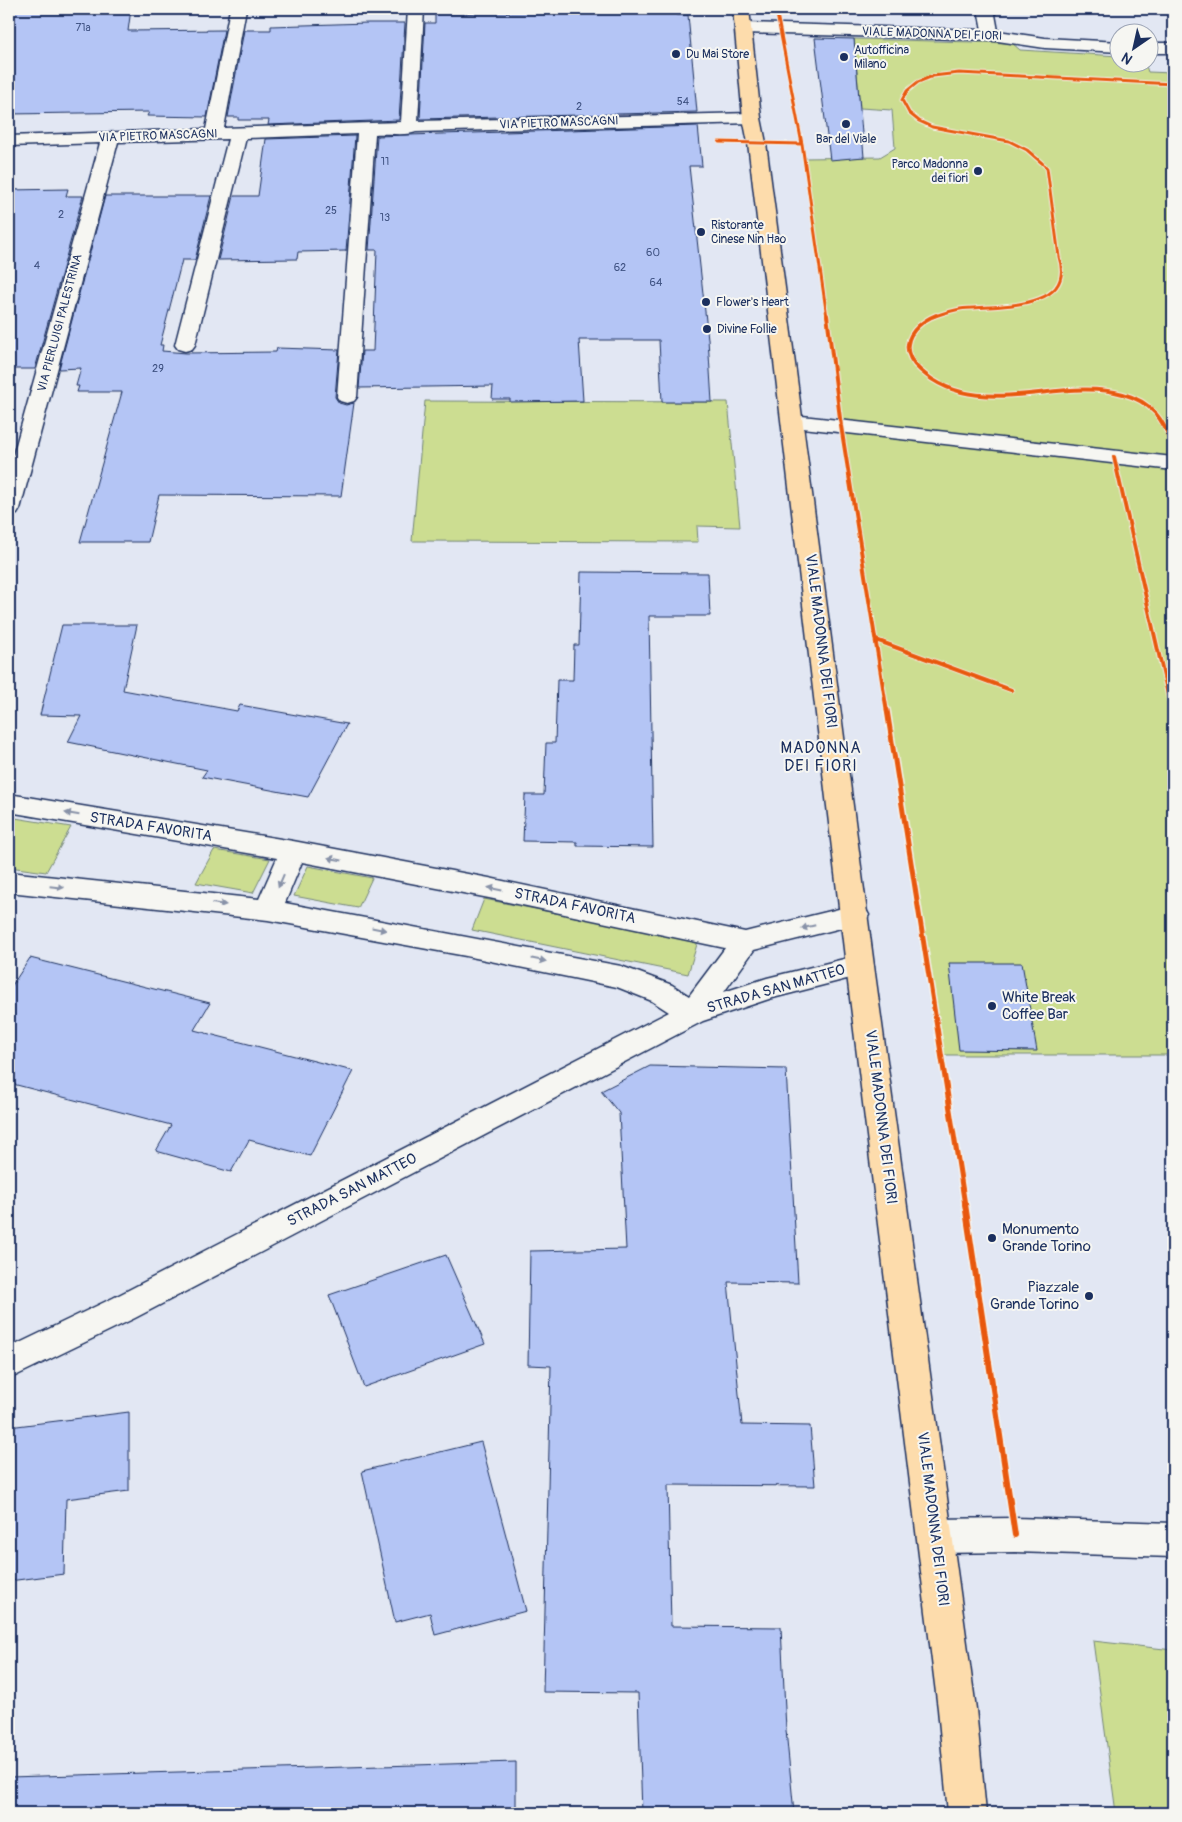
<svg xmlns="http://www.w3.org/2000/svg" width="1182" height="1822" viewBox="0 0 1182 1822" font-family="Pangolin,sans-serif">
<rect width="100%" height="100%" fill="#e2e7f3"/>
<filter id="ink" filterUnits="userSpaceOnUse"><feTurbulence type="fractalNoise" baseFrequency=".02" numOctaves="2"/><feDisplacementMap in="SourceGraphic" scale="10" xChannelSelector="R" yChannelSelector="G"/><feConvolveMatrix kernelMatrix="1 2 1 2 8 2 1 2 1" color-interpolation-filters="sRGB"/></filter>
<g filter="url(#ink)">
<path fill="#ccdd91" stroke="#748678" d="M 854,39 L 1012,43 L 1020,50 L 1119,56 L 1120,62 L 1145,63 L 1148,72 L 1173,73 L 1173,1055 L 943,1055 L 841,426 L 816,233 L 804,158 L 880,157 L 895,148 L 892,110 L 860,108 Z
M 425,401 L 728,402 L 740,527 L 697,526 L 698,542 L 412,541 Z
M 9,817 L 71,827 L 46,872 L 9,867 Z
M 214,850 L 270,859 L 253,893 L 196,883 Z
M 308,866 L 372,878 L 358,908 L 294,896 Z
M 484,899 L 698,941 L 688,974 L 472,930 Z
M 1093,1641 L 1173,1650 L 1173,1813 L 1116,1813 Z"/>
<path fill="#b4c5f5" stroke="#1b2f5e" d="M 9,9 L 131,9 L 128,31 L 224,30 L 207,117 L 147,116 L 149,112 L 9,114 Z
M 526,9 L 676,9 L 677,15 L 688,15 L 697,112 L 420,119 L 425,23 L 435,23 L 435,14 L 526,12 Z
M 368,23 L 405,23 L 399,120 L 268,125 L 269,120 L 238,120 L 238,117 L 228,117 L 244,30 L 271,30 L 271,26 Z
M 815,38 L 854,39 L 864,157 L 830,160 Z
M 698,126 L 702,166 L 689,166 L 708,339 L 712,402 L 662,402 L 659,340 L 579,340 L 583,401 L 510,402 L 510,399 L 492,399 L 493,386 L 359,388 L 362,351 L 373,351 L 377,250 L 369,250 L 377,136 Z
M 355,136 L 346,251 L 298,252 L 297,259 L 218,260 L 234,196 L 258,196 L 266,139 Z
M 68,189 L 66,196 L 83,196 L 35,369 L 9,369 L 9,190 Z
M 105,196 L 211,196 L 195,260 L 182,260 L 160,345 L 163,345 L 162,351 L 186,353 L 276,352 L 277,348 L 339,350 L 335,397 L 339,403 L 346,405 L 354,403 L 341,496 L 159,495 L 148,542 L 80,542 L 122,392 L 77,392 L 79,386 L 76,386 L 81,368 L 59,369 Z
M 581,572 L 708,573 L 710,616 L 649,616 L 653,847 L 577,846 L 577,842 L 523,841 L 525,795 L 544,795 L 546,743 L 555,743 L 557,680 L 573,680 L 574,645 L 579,645 Z
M 62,625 L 137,625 L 123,690 L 237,711 L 240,705 L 347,724 L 308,797 L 202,777 L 207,770 L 68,742 L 81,716 L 40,715 Z
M 30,958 L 210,1003 L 194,1030 L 353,1071 L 310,1156 L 249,1140 L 231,1172 L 156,1151 L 171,1125 L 9,1083 L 9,990 Z
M 949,963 L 1022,963 L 1037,1051 L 959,1050 Z
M 650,1066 L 786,1069 L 798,1283 L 728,1282 L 742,1425 L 810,1426 L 815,1486 L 668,1485 L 671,1626 L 781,1627 L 786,1730 L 794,1813 L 642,1813 L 638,1693 L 543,1692 L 551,1366 L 528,1365 L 530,1251 L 626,1249 L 619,1113 L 601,1091 Z
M 446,1255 L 485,1344 L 364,1387 L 329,1295 Z
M 129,1412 L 129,1491 L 66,1499 L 64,1574 L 9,1581 L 9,1427 Z
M 481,1442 L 526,1611 L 435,1635 L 430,1613 L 395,1622 L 362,1471 Z
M 516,1762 L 516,1813 L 9,1813 L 9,1777 Z"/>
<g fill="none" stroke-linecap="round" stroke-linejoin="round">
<g stroke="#1b2f5e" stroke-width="3">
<path id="minor" d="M 230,9 L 246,9 L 224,128 L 401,122 L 408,9 L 424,9 L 418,121 L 752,113 L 758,114 L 761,118 L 758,122 L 752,123 L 416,132 C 407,136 386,133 375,134 L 357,397 L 354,401 L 347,403 L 340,401 L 337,397 L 357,134 L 246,138 L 195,345 L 192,349 L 185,351 L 178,349 L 175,345 L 228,139 L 118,142 L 20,509 L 17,514 L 9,516 L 9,470 L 100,143 L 9,146 L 9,136 L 206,129 Z
M 978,9 L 994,9 L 998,31 L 1045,38 L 1120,42 L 1120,52 L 1045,48 L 991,40 L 744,33 L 738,31 L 736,28 L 738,25 L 744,23 L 982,30 Z
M 1150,43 L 1173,43 L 1173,53 L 1150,53 Z
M 793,415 L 1173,457 L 1173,470 L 785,426 L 782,421 L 785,416 Z
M 9,794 L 293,841 L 489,878 L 745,932 L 855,905 L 865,908 L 869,915 L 865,922 L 754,950 L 724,992 L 767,978 L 860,955 L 870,959 L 874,966 L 870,973 L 769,999 L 703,1021 L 135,1318 L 9,1379 L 9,1348 L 113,1298 L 669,1012 L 652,1001 L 617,987 L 466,956 L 268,920 L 9,892 L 9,872 L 259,899 L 277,858 L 9,812 ZM 302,862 L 489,898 L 725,948 L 689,996 L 672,985 L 621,966 L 285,903 Z
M 1015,1518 L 1173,1523 L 1173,1557 L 1015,1552 L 935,1553 L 922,1548 L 917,1536 L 922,1524 L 935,1519 Z"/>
</g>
<g stroke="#1b2f5e" stroke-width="3">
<path id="major" d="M 733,9 L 749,9 L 761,118 L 766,143 L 874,966 L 976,1709 L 986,1813 L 948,1813 L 938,1709 L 846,966 L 748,143 L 743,118 Z"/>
</g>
<use href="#minor" fill="#f6f6f2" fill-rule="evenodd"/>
<use href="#major" fill="#fddcac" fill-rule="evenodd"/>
<g stroke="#f6f6f2" stroke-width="5">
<path id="cycleway-far3" d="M 776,9 L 802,144 L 827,317
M 719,142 L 802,144
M 933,317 C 942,313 951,311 960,309 C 992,305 1077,312 1059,257 L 1047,168 L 1042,163 L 1027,150 L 1009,141 L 932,127 L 919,121 L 909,113 L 902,100 L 907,91 L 918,82 L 933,76 L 959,73 L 1173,84"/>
</g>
<g stroke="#f6f6f2" stroke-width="6">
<path id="cycleway-far2" d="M 827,315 L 841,426 L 887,712
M 936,315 C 924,320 910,330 908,344 C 906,354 913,364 920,370 C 977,422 1058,376 1123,394 C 1152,402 1163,419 1173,446
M 1114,457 L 1172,712
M 876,640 L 1011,690"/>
</g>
<g stroke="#f6f6f2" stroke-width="8">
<path id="cycleway-far1" d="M 887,710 L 965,1205
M 1172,710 L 1173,714"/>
</g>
<g stroke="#f6f6f2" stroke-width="9">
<path id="cycleway" d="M 965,1204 L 1015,1535"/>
</g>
<use href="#cycleway-far3" stroke="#e8590c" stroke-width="3"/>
<use href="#cycleway-far2" stroke="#e8590c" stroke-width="4"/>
<use href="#cycleway-far1" stroke="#e8590c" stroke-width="5"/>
<use href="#cycleway" stroke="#e8590c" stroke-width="6"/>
</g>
<defs><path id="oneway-solid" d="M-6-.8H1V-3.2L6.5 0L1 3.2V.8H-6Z" transform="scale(1.25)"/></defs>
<g fill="#8892a8">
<use href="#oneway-solid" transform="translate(72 814) rotate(-171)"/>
<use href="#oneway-solid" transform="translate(335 859) rotate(-169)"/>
<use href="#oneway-solid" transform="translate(281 881) rotate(113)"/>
<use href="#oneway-solid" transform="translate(57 887) rotate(6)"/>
<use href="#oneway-solid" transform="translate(495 889) rotate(-168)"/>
<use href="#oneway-solid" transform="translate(219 904) rotate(7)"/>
<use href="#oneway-solid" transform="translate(808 927) rotate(166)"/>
<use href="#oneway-solid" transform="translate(379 929) rotate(11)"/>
<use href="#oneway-solid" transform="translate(539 960) rotate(11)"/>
</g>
</g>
<g fill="#1b2f5e" stroke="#f6f6f2" stroke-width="2">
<circle cx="676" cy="54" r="5"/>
<circle cx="844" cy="57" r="5"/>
<circle cx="846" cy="124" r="5"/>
<circle cx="978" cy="171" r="5"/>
<circle cx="701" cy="232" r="5"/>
<circle cx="706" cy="302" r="5"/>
<circle cx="707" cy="329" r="5"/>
<circle cx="992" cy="1006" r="5"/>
<circle cx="992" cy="1238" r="5"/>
<circle cx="1089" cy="1296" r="5"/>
</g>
<g text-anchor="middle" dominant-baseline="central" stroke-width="4" stroke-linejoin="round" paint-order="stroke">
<g font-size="11" fill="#415484">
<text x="83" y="27">71a</text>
<text x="683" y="101">54</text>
<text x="579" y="106">2</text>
<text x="385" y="161">11</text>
<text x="331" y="210">25</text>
<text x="61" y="214">2</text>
<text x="385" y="217">13</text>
<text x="653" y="252">60</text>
<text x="37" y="265">4</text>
<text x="620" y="267">62</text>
<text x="656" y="282">64</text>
<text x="158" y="368">29</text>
</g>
<g font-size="12" fill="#1b2f5e" stroke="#f6f6f2">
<text transform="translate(932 34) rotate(2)">VIALE MADONNA DEI FIORI</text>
<text transform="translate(559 123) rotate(-2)">VIA PIETRO MASCAGNI</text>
<text transform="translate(158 136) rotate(-2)">VIA PIETRO MASCAGNI</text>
<text transform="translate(60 323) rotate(-75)">VIA PIERLUIGI PALESTRINA</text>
</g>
<g font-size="12" fill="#1b2f5e" stroke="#f6f6f2" text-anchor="start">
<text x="854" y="50">Autofficina<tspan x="854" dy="14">Milano</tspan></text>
<text x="686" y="54">Du Mai Store</text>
<text x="846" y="139" text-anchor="middle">Bar del Viale</text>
<text x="968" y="164" text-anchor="end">Parco Madonna<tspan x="968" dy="14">dei fiori</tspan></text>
<text x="711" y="225">Ristorante<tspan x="711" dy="14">Cinese Nin Hao</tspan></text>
<text x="716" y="302">Flower's Heart</text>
<text x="717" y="329">Divine Follie</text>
</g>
<g font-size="15" fill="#1b2f5e" stroke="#f6f6f2">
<text transform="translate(821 641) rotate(83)">VIALE MADONNA DEI FIORI</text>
<text transform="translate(151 827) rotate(9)">STRADA FAVORITA</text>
<text transform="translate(575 906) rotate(12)">STRADA FAVORITA</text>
<text transform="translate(776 989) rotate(-16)">STRADA SAN MATTEO</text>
<text transform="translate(881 1117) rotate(83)">VIALE MADONNA DEI FIORI</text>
<text transform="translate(352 1190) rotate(-27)">STRADA SAN MATTEO</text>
<text transform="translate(933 1519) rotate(83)">VIALE MADONNA DEI FIORI</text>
</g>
<g font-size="15" fill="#1b2f5e" stroke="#f6f6f2" text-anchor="start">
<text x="1002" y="997">White Break<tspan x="1002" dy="17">Coffee Bar</tspan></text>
<text x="1002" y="1229">Monumento<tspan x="1002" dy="17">Grande Torino</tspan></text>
<text x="1079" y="1287" text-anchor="end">Piazzale<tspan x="1079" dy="17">Grande Torino</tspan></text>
</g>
<g font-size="16" letter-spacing="1" fill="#1b2f5e" stroke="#f6f6f2">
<text x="821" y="748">MADONNA<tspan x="821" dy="18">DEI FIORI</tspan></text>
</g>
</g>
<rect width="1182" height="1822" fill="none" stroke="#f6f6f2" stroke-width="30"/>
<rect x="15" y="15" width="1152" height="1792" fill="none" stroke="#1b2f5e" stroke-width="2" filter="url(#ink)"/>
<g transform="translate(1134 48) rotate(214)"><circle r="24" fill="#f6f6f2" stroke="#9ea6b7"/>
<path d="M0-4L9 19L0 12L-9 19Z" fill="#1b2f5e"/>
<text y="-8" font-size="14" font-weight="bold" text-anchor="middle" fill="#1b2f5e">N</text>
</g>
</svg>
